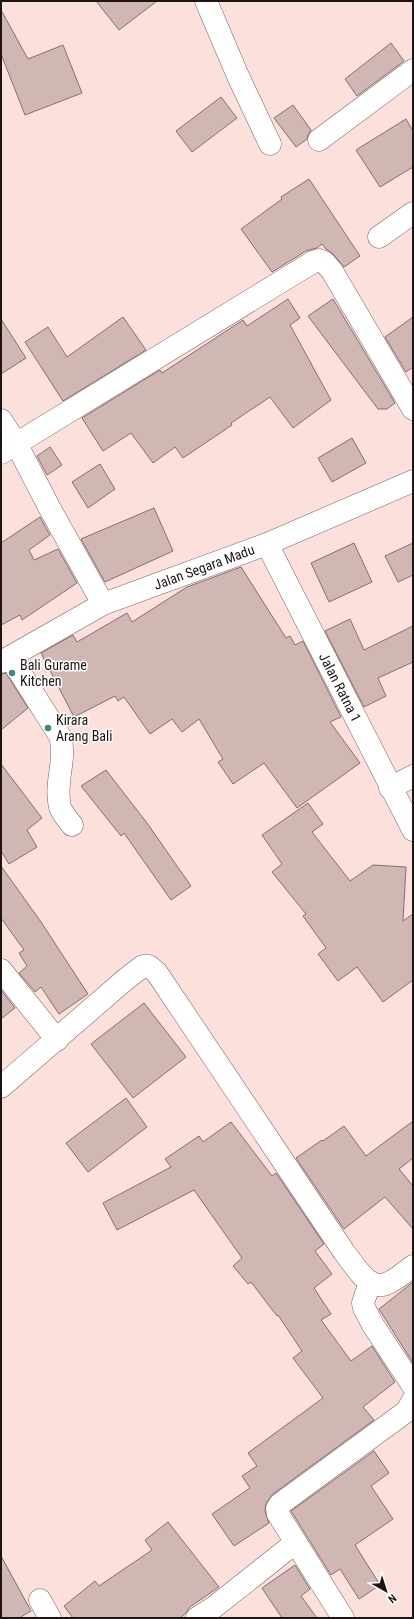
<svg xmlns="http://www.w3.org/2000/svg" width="414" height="1619" viewBox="0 0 414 1619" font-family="'Roboto Condensed',sans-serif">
<rect width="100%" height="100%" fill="#fbe0dc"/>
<path fill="#d1b7b3" stroke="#866f6c" d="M 96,1 L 157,1 L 119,30 Z
M 1,10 L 28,59 L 63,45 L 82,93 L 25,115 L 1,54 Z
M 391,43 L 404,61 L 357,96 L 345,79 Z
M 221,97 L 237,118 L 192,152 L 176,131 Z
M 293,105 L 311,130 L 308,135 L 307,139 L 296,147 L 274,118 Z
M 406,119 L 413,131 L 413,167 L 380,187 L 356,150 Z
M 309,179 L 360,256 L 344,267 L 333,254 L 326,249 L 322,244 L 317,248 L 306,251 L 272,272 L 241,229 L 282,199 L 281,197 Z
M 288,299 L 300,318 L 290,325 L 331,400 L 293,428 L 270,397 L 231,423 L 232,425 L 183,458 L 175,447 L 153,463 L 131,433 L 103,451 L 82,418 L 160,370 L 162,373 L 243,320 L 247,326 Z
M 333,299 L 395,403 L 387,409 L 378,409 L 308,316 Z
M 123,317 L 146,350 L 63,401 L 25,342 L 48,327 L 67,357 Z
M 413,317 L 413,367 L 406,372 L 385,337 Z
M 1,319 L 26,358 L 1,374 Z
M 352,438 L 366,463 L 332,482 L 318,458 Z
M 50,447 L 62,465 L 47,475 L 37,456 Z
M 100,464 L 115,489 L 88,508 L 72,482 Z
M 154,508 L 173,551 L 105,582 L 81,539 Z
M 40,517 L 50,535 L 29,550 L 34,560 L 58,549 L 77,583 L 22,620 L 20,615 L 1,625 L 1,543 Z
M 354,543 L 372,582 L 329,602 L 311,563 Z
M 413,543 L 413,575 L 398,582 L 385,556 Z
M 241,567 L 286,638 L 290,636 L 295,645 L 303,641 L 341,717 L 330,722 L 360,763 L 297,808 L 264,763 L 233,784 L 218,762 L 223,759 L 199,719 L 182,732 L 172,719 L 150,734 L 124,697 L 118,701 L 115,696 L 74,717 L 41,653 L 73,635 L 77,642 L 127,613 L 132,622 L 187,587 Z
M 350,619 L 364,650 L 413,626 L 413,662 L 378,678 L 386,696 L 364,707 L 325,631 Z
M 6,673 L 28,708 L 1,730 L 1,674 Z
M 1,764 L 42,818 L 27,830 L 37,847 L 9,864 L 1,851 Z
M 106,770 L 147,823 L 191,886 L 171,900 L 124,833 L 121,836 L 81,786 Z
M 308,803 L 323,824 L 312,832 L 350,881 L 373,865 L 406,867 L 403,921 L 413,914 L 413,980 L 383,1002 L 357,967 L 338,981 L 318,954 L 326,948 L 303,916 L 306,914 L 272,872 L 282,864 L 262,835 Z
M 1,866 L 41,922 L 88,994 L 59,1014 L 41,987 L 35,992 L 19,973 L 27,966 L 19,953 L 24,950 L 1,918 Z
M 1,990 L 15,1008 L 1,1019 Z
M 144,1003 L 186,1057 L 133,1098 L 91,1044 Z
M 126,1098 L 147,1127 L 88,1172 L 66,1143 Z
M 413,1121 L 413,1158 L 399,1169 L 413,1186 L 413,1229 L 385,1197 L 344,1229 L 296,1158 L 322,1140 L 323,1141 L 344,1126 L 366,1156 Z
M 231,1122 L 272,1176 L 276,1173 L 324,1244 L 315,1251 L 332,1274 L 314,1288 L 331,1314 L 321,1320 L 351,1361 L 372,1346 L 395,1382 L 363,1407 L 374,1420 L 273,1494 L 266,1503 L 265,1511 L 269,1523 L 234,1546 L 212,1514 L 250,1488 L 242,1476 L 257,1466 L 248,1453 L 323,1398 L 293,1358 L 302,1351 L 278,1315 L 277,1316 L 251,1282 L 248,1284 L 233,1266 L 242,1258 L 194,1190 L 117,1230 L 103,1203 L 171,1167 L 165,1159 L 199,1136 L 203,1142 Z
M 413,1282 L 413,1363 L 379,1309 Z
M 374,1451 L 389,1473 L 371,1486 L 393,1519 L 355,1545 L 380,1585 L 359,1599 L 340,1569 L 331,1575 L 291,1511 Z
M 168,1522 L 219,1587 L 190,1607 L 185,1614 L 180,1618 L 73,1618 L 64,1606 L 95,1581 L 99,1586 L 152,1550 L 145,1540 Z
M 1,1556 L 31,1611 L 19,1618 L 1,1618 Z
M 295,1565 L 310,1589 L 301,1596 L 317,1618 L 282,1618 L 262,1588 Z"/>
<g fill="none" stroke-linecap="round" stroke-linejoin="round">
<g stroke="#7b6461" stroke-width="23">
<g id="street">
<path d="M 206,1 L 238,76 L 270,144"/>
<path d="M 319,140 L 413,70"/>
<path d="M 379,237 L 413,213"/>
<path d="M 1,420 L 16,443 L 49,507 L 103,604"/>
<path d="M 1,453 L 313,262 L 319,260 L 324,262 L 332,271 L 413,409"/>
<path id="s1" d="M 267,544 L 413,830"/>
<path d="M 10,657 L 60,736 C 67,759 54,783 60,807 C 62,813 68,820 72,825"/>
<path id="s2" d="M 1,662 L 103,604 L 267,544 L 413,481"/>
<path d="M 390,788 L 413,776"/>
<path d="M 1,970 L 57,1040"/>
<path d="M 1,1087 L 126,979 L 143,966 L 149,966 L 157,973 L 344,1252 C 354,1264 368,1291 386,1284 C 396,1280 405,1272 413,1266"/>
<path d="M 370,1282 L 363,1303 L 364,1308 L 373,1325 L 413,1386"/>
<path d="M 40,1600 L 50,1618"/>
<path d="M 197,1618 L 213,1608 L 295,1543"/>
<path d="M 343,1618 L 278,1514 L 277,1509 L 280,1504 L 407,1411 L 413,1400"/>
</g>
</g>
<use href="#street" stroke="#fff" stroke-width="22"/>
</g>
<g fill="#43887e" stroke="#fff" stroke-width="1.5">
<circle cx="12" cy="673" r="4"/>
<circle cx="48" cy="728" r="4"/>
</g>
<g text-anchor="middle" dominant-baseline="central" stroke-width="3" stroke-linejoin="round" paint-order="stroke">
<g font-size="14" fill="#1d1413" stroke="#fff">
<text stroke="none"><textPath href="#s2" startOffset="225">Jalan Segara Madu</textPath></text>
<text stroke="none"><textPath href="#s1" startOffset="161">Jalan Ratna 1</textPath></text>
</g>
<g font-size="14" fill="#1d1413" stroke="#fff" text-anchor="start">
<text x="20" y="665">Bali Gurame<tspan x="20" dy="16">Kitchen</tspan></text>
<text x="56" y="720">Kirara<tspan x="56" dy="16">Arang Bali</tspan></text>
</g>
</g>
<rect width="414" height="1619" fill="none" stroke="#1d1413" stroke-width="4"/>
<g transform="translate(386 1591) rotate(141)" stroke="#ffffff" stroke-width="3" paint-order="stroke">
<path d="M0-3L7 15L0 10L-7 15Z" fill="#1d1413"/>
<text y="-6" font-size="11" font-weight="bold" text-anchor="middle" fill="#1d1413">N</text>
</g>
</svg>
